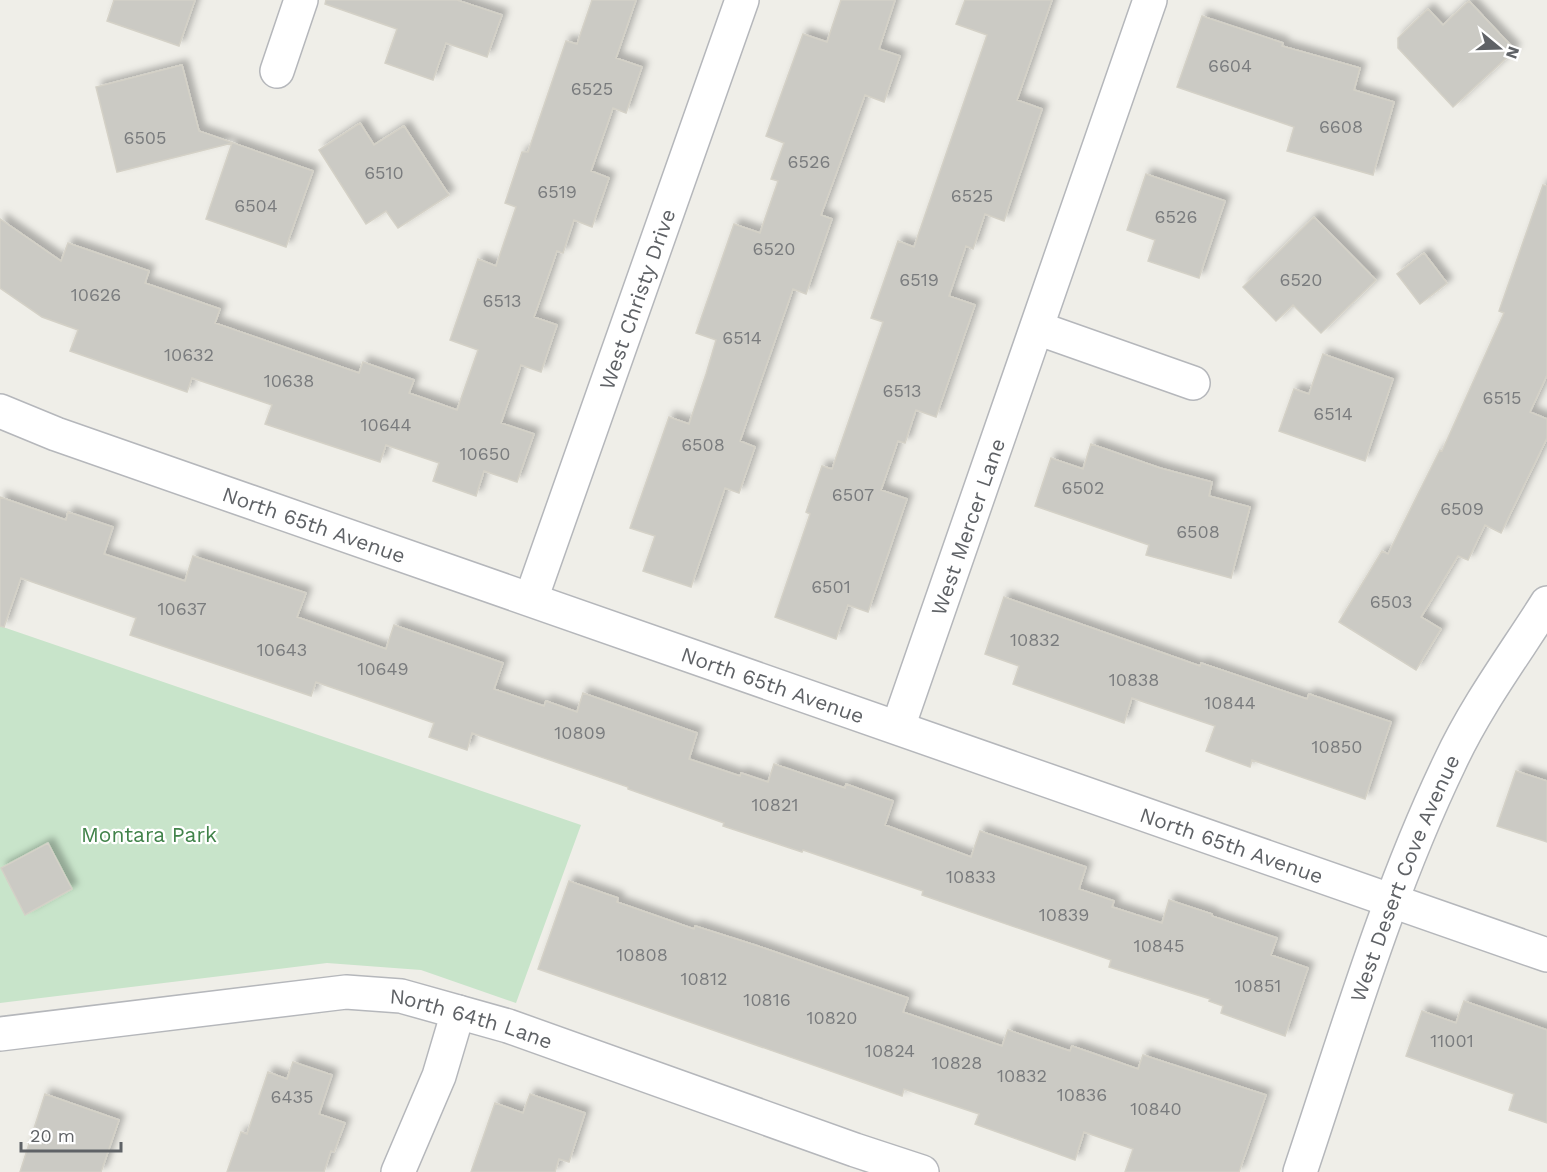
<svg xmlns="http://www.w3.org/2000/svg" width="1547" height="1172" viewBox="0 0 1547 1172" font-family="'Work Sans',sans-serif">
<defs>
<filter id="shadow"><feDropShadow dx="5.5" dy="-5.5" stdDeviation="3" flood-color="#0004"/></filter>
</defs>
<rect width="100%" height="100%" fill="#efeee8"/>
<path fill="#c8e4ca" d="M 0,626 L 581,825 L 516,1003 L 421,970 L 327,963 L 0,1003 Z"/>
<path fill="#cbcac4" stroke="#d4d1c7" stroke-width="1.5" filter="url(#shadow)" d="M 114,0 L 195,0 L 179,46 L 107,21 Z
M 326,0 L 457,0 L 502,15 L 487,57 L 446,43 L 433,80 L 385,63 L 397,29 L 325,4 Z
M 592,0 L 636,0 L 616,58 L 642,67 L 626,113 L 613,108 L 591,171 L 609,178 L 592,227 L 574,220 L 563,253 L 557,251 L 534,317 L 557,325 L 541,372 L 521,365 L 501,423 L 534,434 L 517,482 L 484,471 L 476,496 L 433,481 L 439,463 L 386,445 L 380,462 L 265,424 L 272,405 L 192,378 L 187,392 L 70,351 L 78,330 L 42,317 L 0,288 L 0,219 L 61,261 L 68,243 L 149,271 L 145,283 L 220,309 L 215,323 L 359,373 L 363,362 L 414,380 L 409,393 L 457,410 L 478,350 L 450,340 L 478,259 L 496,266 L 516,207 L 505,203 L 522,152 L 528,152 L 566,41 L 577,44 Z
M 841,0 L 895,0 L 879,49 L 900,56 L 884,102 L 865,95 L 821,215 L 832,219 L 806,294 L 793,289 L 740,441 L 755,447 L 739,493 L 725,488 L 691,587 L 643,571 L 655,536 L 630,528 L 669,417 L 689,424 L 706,374 L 716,340 L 696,333 L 734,224 L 760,233 L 778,181 L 771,179 L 784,143 L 766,136 L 803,34 L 827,42 Z
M 965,0 L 1052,0 L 1017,100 L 1042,109 L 1004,221 L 985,214 L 973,249 L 966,246 L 949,296 L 975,305 L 936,417 L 916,410 L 905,443 L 898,441 L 881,490 L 907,499 L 868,612 L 848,605 L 836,639 L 775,617 L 810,514 L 806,512 L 822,466 L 832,469 L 883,322 L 871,318 L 898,241 L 914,247 L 987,35 L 956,24 Z
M 1469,1 L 1515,50 L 1453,107 L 1398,48 L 1398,38 L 1428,9 L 1443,25 Z
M 1202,16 L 1283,43 L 1282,46 L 1360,68 L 1354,90 L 1394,102 L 1373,175 L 1287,151 L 1294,127 L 1177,87 Z
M 182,65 L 199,131 L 313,171 L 286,247 L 206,219 L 232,143 L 117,172 L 96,87 Z
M 360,123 L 374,145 L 404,126 L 449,195 L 398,228 L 386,211 L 366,224 L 319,150 Z
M 1146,174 L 1225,201 L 1199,278 L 1148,261 L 1155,240 L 1127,230 Z
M 1543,185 L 1547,186 L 1547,375 L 1530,412 L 1547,419 L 1547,438 L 1501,533 L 1485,525 L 1468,560 L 1458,556 L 1421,617 L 1441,629 L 1416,670 L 1339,622 L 1382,551 L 1388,554 L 1440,450 L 1442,451 L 1504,313 L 1499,311 Z
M 1314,217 L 1376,280 L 1321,333 L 1293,305 L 1276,321 L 1243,287 Z
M 1424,253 L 1447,283 L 1420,304 L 1397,274 Z
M 1323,354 L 1393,379 L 1365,461 L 1279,431 L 1294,389 L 1309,394 Z
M 1091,444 L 1160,468 L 1212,482 L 1209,496 L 1250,507 L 1231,578 L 1146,555 L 1149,545 L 1035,506 L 1051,458 L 1083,469 Z
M 0,497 L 66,520 L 68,512 L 113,527 L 104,554 L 185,581 L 193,556 L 306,593 L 297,617 L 386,649 L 394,625 L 503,663 L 494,689 L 544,706 L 546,701 L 577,712 L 583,693 L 697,733 L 689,759 L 740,776 L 741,773 L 768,782 L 774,764 L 845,788 L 846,784 L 893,801 L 885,825 L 971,857 L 980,831 L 1086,867 L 1079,889 L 1114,901 L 1112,907 L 1162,923 L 1169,900 L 1212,914 L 1212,916 L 1277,938 L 1271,955 L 1308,968 L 1285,1036 L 1221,1013 L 1223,1006 L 1209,1001 L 1210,999 L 1109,967 L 1111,960 L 922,895 L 923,891 L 803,850 L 802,852 L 723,826 L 724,823 L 628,789 L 628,787 L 472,733 L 467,750 L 429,737 L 434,723 L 316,682 L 311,696 L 130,635 L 136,618 L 21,578 L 4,627 L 0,626 Z
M 1004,597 L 1200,666 L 1201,663 L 1307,699 L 1309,694 L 1391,722 L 1365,799 L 1252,760 L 1250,767 L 1206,751 L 1215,726 L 1132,698 L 1124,723 L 1013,684 L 1019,666 L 985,654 Z
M 1516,771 L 1547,781 L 1547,842 L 1497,826 Z
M 48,843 L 72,889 L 25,915 L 1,868 Z
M 569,881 L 618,898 L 617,902 L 694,929 L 695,926 L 758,946 L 908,998 L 903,1012 L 1002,1046 L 1008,1030 L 1070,1051 L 1072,1046 L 1138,1069 L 1143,1055 L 1266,1095 L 1239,1172 L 1125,1172 L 1133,1149 L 1084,1132 L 1075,1160 L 975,1124 L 979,1114 L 904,1089 L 902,1096 L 538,969 Z
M 1464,1001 L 1547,1030 L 1547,1123 L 1509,1110 L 1514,1094 L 1406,1056 L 1422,1011 L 1456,1023 Z
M 293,1062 L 332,1075 L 319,1114 L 345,1123 L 334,1152 L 331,1151 L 324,1172 L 227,1172 L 241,1132 L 247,1134 L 268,1072 L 287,1079 Z
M 45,1094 L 119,1120 L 101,1172 L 20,1172 Z
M 530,1094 L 585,1113 L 569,1162 L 559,1159 L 555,1172 L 471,1172 L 495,1103 L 523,1113 Z"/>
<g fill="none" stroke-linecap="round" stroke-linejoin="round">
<g stroke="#b5b7bb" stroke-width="36">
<g id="minor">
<path d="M 277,71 L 301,0"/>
<path d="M 1037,328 L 1193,383"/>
<path id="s1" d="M 0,411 L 56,434 L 1547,955"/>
<path id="s2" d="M 531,599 L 742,0"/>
<path id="s3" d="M 898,727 L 1150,0"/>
<path id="s4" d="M 0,1034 L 346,992 L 401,996 L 508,1026 L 855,1150 L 922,1172"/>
<path d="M 398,1172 L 439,1076 L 458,1012"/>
<path id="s5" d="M 1300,1172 C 1346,1035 1387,893 1450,762 C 1476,706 1514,655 1547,603"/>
</g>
</g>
<use href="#minor" stroke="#fff" stroke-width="33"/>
</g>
<g text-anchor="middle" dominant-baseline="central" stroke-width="4.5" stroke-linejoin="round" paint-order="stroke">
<g font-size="18" fill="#7a7c7e">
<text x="1230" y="65">6604</text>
<text x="592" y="88">6525</text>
<text x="1341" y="126">6608</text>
<text x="145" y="137">6505</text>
<text x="809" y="161">6526</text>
<text x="384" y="172">6510</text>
<text x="557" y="191">6519</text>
<text x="972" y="195">6525</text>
<text x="256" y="205">6504</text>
<text x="1176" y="216">6526</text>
<text x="774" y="248">6520</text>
<text x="919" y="279">6519</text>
<text x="1301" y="279">6520</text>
<text x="96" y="294">10626</text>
<text x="502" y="300">6513</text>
<text x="742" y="337">6514</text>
<text x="189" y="354">10632</text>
<text x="289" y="380">10638</text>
<text x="902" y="390">6513</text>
<text x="1502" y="397">6515</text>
<text x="1333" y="413">6514</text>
<text x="386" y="424">10644</text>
<text x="703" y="444">6508</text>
<text x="485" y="453">10650</text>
<text x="1083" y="487">6502</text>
<text x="853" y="494">6507</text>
<text x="1462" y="508">6509</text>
<text x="1198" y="531">6508</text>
<text x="831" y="586">6501</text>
<text x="1391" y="601">6503</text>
<text x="182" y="608">10637</text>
<text x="1035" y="639">10832</text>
<text x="282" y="649">10643</text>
<text x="383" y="668">10649</text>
<text x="1134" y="679">10838</text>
<text x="1230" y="702">10844</text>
<text x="580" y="732">10809</text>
<text x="1337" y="746">10850</text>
<text x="775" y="804">10821</text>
<text x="971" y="876">10833</text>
<text x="1064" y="914">10839</text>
<text x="1159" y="945">10845</text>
<text x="642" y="954">10808</text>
<text x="704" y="978">10812</text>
<text x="1258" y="985">10851</text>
<text x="767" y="999">10816</text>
<text x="832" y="1017">10820</text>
<text x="1452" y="1040">11001</text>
<text x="890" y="1050">10824</text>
<text x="957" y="1062">10828</text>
<text x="1022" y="1075">10832</text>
<text x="1082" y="1094">10836</text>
<text x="292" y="1096">6435</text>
<text x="1156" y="1108">10840</text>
</g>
<g font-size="21" fill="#5f6266" stroke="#fff">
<text stroke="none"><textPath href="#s2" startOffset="318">West Christy Drive</textPath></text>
<text stroke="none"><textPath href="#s1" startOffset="334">North 65th Avenue</textPath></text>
<text stroke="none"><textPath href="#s3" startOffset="212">West Mercer Lane</textPath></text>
<text stroke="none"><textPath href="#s1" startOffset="820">North 65th Avenue</textPath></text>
<text stroke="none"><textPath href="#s1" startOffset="1306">North 65th Avenue</textPath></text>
<text stroke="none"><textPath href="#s5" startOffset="312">West Desert Cove Avenue</textPath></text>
<text stroke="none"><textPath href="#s4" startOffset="477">North 64th Lane</textPath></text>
</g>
<g font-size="21" fill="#41834a" stroke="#fff">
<text x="149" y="834">Montara Park</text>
</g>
</g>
<g transform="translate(1499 48) rotate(109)" stroke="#ffffff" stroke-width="4.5" paint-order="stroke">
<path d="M0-4.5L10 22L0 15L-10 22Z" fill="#5f6266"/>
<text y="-9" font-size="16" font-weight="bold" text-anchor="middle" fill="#5f6266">N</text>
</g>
<path d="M21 1142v9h100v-9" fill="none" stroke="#5f6266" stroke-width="3"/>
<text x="30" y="1142" font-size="18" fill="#5f6266" stroke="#ffffff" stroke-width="4.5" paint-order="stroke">20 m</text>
</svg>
